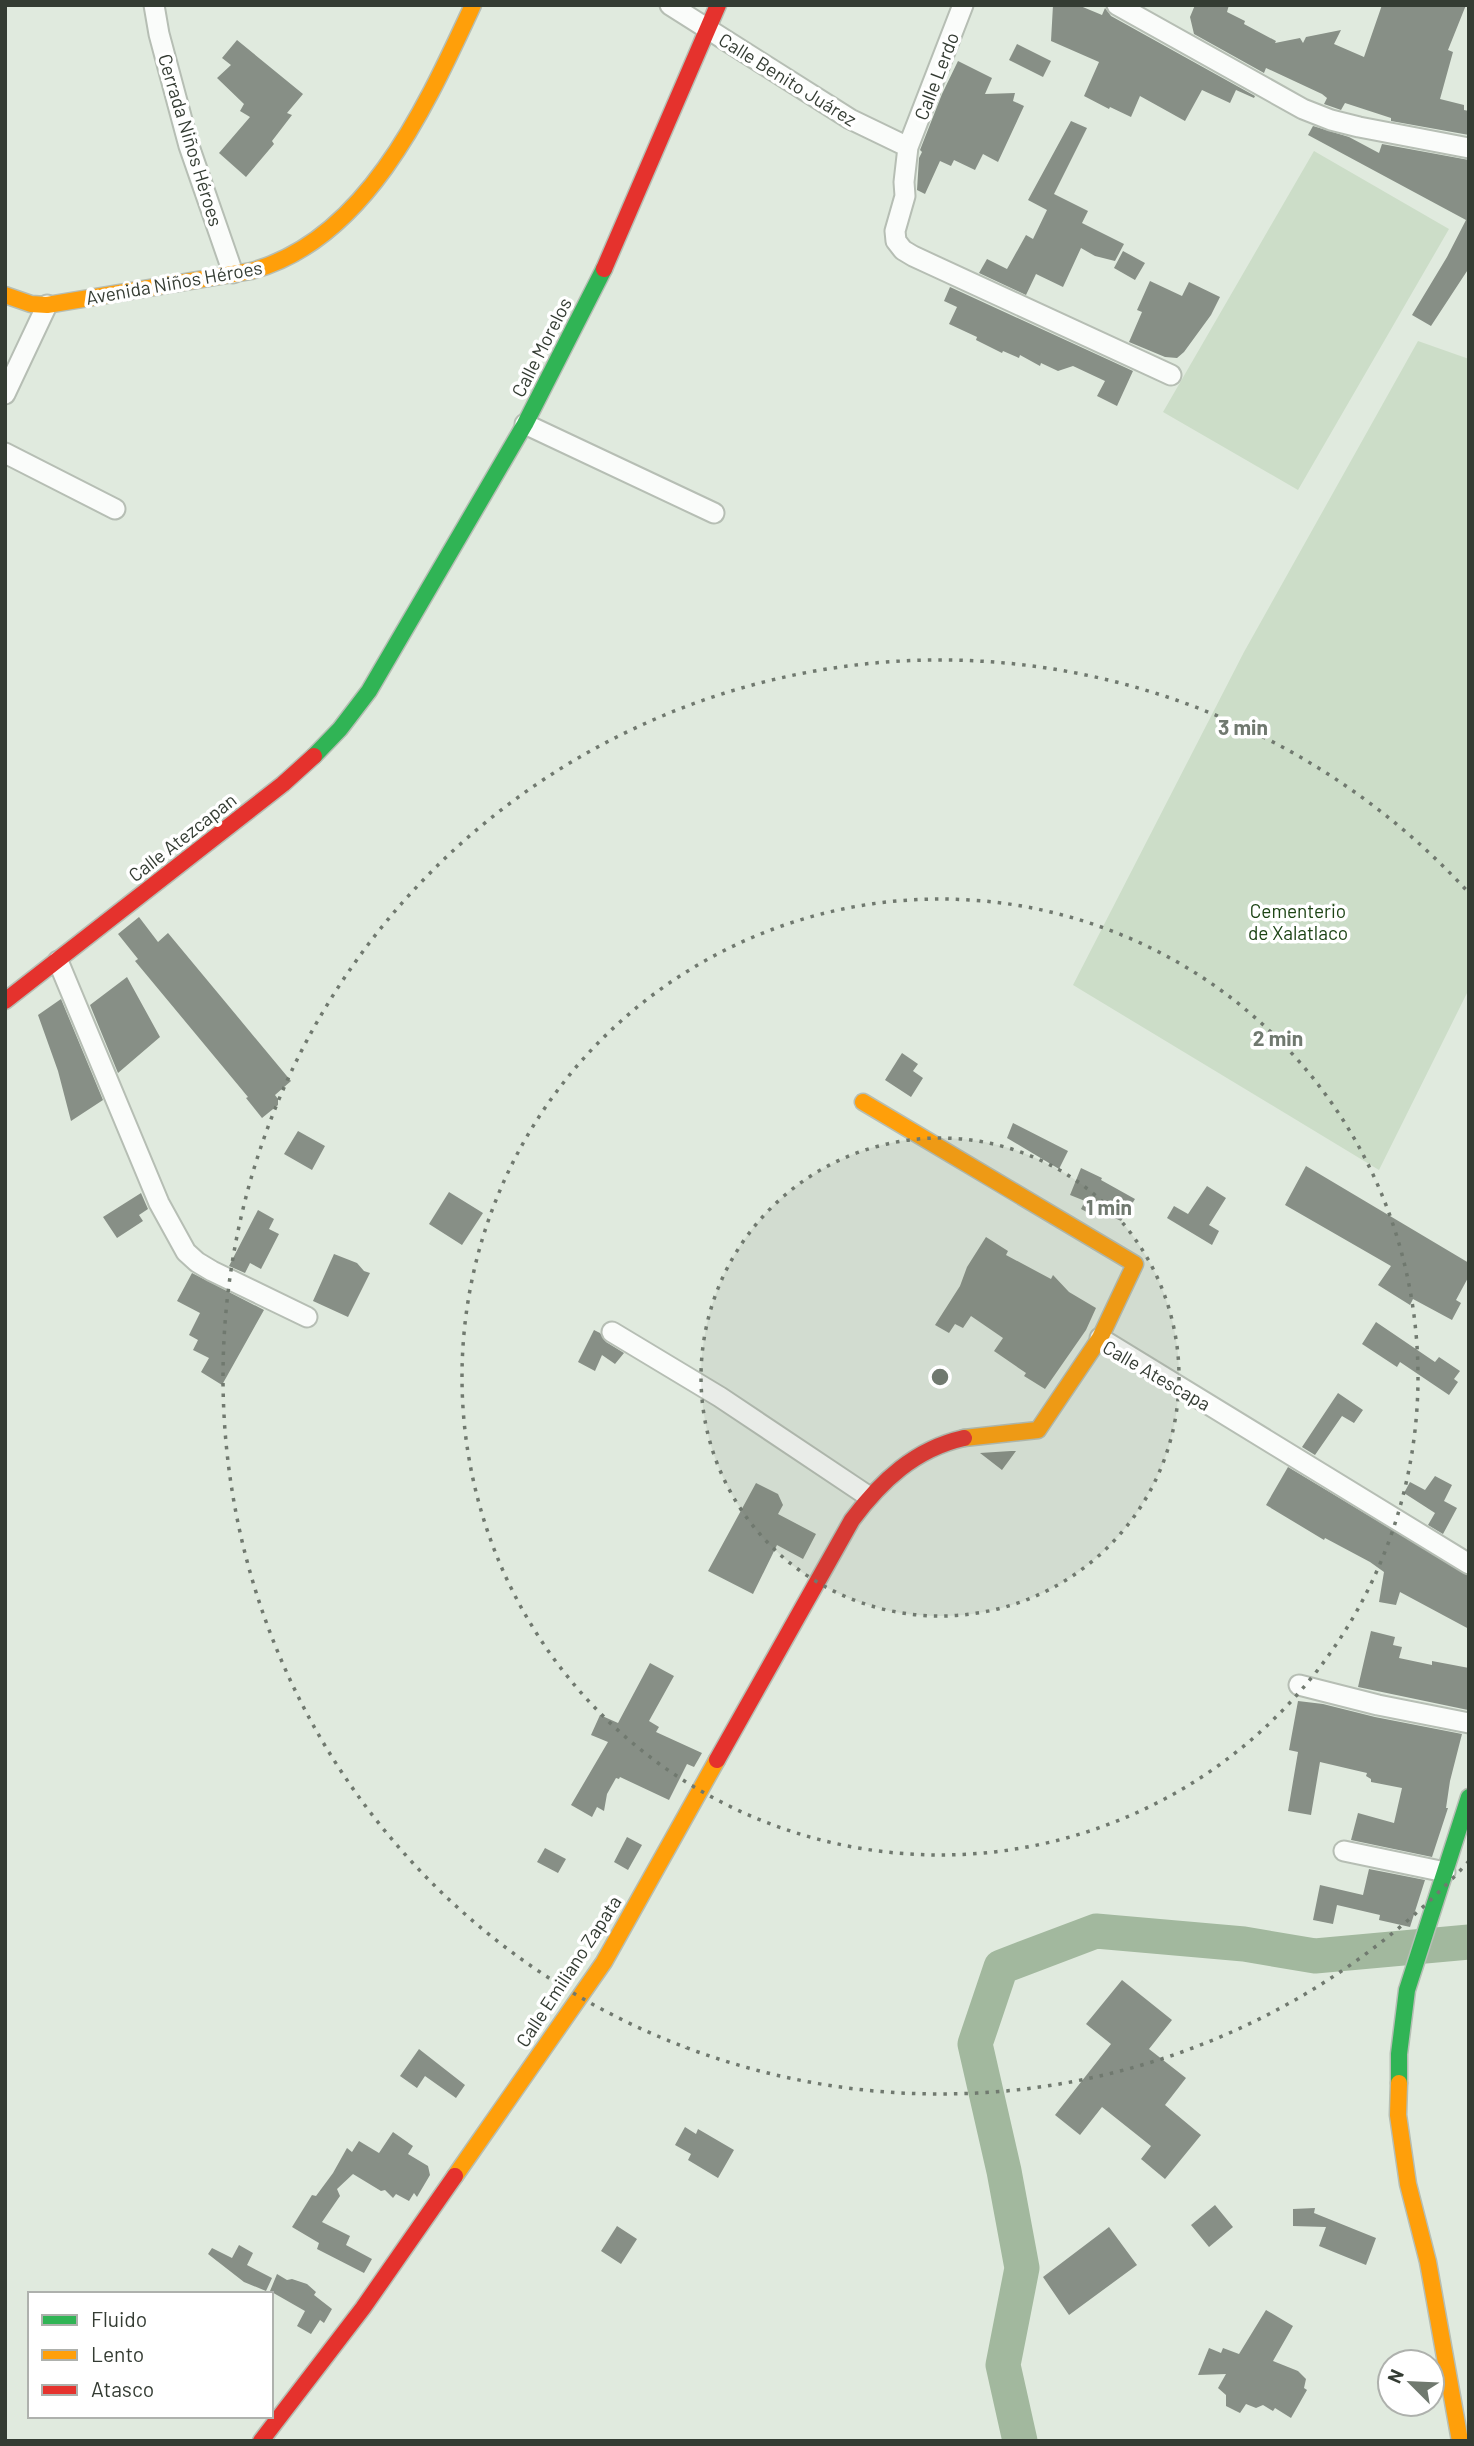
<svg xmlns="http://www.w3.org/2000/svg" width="1474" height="2446" viewBox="0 0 1474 2446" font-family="Barlow,sans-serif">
<rect width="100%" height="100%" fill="#e0eade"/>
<path fill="#ccddc8" d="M 1314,151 L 1449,229 L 1298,490 L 1163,412 Z
M 1418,341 L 1469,359 L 1469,989 L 1379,1170 L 1073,985 L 1244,652 Z"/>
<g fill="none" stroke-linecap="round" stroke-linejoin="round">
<path stroke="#a2b89e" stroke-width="35" d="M 1020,2441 L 1003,2365 L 1022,2268 L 1004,2171 L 975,2044 L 1001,1967 L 1096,1931 L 1244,1944 L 1315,1956 L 1469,1942"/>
</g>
<path fill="#878f86" d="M 1053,5 L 1078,5 L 1102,15 L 1105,8 L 1111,16 L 1255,96 L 1254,98 L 1236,90 L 1230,103 L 1202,90 L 1185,121 L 1140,96 L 1131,117 L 1110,107 L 1109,109 L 1084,96 L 1099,62 L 1051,41 Z
M 1195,5 L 1229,5 L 1227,12 L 1245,21 L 1244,24 L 1276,41 L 1275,43 L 1300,38 L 1303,43 L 1306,37 L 1341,30 L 1334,44 L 1364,57 L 1382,5 L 1466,5 L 1448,50 L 1453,52 L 1440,99 L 1464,105 L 1464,110 L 1469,111 L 1469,135 L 1391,121 L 1391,118 L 1345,103 L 1341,110 L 1324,104 L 1327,98 L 1322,94 L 1266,68 L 1264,73 L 1194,34 L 1190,17 Z
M 237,40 L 303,94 L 287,113 L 292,115 L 272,141 L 274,144 L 246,177 L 219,153 L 250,117 L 240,111 L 244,104 L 217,78 L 231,65 L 222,58 Z
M 1017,44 L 1051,61 L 1043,77 L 1009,60 Z
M 958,61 L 992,78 L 985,94 L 1015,93 L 1013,101 L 1024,106 L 998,162 L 983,154 L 975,170 L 954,160 L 951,166 L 940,161 L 925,194 L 917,190 L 919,158 L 922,152 L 920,150 L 942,94 Z
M 1071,121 L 1087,128 L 1054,194 L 1088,211 L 1082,223 L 1124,244 L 1115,261 L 1095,256 L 1081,248 L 1063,287 L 1036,274 L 1026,295 L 979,273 L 987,259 L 1007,269 L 1026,235 L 1033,239 L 1047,210 L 1028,200 Z
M 1313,126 L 1349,137 L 1379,153 L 1382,144 L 1469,160 L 1469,268 L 1431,326 L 1412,315 L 1447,257 L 1466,220 L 1308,135 Z
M 1123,251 L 1145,263 L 1135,280 L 1114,268 Z
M 1150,281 L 1182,296 L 1189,282 L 1220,297 L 1211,315 L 1184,352 L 1177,358 L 1165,357 L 1129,342 L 1142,312 L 1137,310 Z
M 950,287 L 1133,371 L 1117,406 L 1097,396 L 1105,381 L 1073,366 L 1058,371 L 1041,363 L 1040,366 L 1020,355 L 1019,358 L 1003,351 L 1002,353 L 976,340 L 977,337 L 949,324 L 957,307 L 944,301 Z
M 139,917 L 158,942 L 168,933 L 291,1081 L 275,1095 L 278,1099 L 278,1105 L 262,1118 L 246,1098 L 248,1097 L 135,961 L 138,959 L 118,934 Z
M 127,977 L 160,1037 L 118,1073 L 90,1005 Z
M 61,999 L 103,1100 L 71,1121 L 58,1071 L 38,1015 Z
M 902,1053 L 918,1064 L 913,1071 L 923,1078 L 911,1097 L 885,1080 Z
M 1013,1123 L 1068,1151 L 1059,1169 L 1007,1138 Z
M 298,1131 L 325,1146 L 312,1170 L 284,1154 Z
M 1306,1166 L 1469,1263 L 1469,1276 L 1456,1300 L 1461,1303 L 1452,1320 L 1413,1299 L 1410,1305 L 1378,1285 L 1391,1266 L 1285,1205 Z
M 1081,1168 L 1102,1178 L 1101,1180 L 1135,1199 L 1121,1221 L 1102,1212 L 1098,1218 L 1081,1209 L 1085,1201 L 1070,1195 Z
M 1207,1186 L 1226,1198 L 1209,1225 L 1219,1231 L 1212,1245 L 1167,1218 L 1174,1206 L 1188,1214 Z
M 449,1192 L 483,1213 L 462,1245 L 429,1224 Z
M 141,1193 L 148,1209 L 139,1215 L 143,1221 L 117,1238 L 103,1217 Z
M 258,1210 L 274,1219 L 269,1229 L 279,1234 L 261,1269 L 250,1263 L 245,1273 L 229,1266 Z
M 986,1237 L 1008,1251 L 1006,1255 L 1051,1279 L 1053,1275 L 1069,1292 L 1096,1308 L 1086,1330 L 1045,1389 L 1024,1376 L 1026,1373 L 994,1351 L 1003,1338 L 971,1316 L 963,1328 L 955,1324 L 949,1333 L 935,1325 L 960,1286 L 967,1267 Z
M 334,1254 L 357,1263 L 364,1271 L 370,1273 L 348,1317 L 313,1301 Z
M 192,1273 L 264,1310 L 222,1385 L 201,1372 L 209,1358 L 193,1350 L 198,1340 L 189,1335 L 200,1313 L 177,1301 Z
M 1376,1322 L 1435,1362 L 1439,1357 L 1460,1371 L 1454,1379 L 1458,1382 L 1449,1395 L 1400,1362 L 1397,1367 L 1362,1344 Z
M 594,1330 L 600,1333 L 606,1342 L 624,1353 L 615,1364 L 602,1355 L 595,1371 L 578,1362 Z
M 1338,1393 L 1363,1410 L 1354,1423 L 1342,1416 L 1315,1455 L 1302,1447 Z
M 1016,1451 L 1002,1470 L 980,1453 L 1011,1451 Z
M 1288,1467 L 1469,1576 L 1469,1629 L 1400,1592 L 1396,1605 L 1379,1602 L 1384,1572 L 1370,1562 L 1325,1538 L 1324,1540 L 1266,1505 Z
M 1435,1476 L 1452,1485 L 1444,1501 L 1457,1508 L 1443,1534 L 1428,1525 L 1435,1513 L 1404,1493 L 1410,1482 L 1425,1490 Z
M 756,1483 L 778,1494 L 783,1505 L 778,1514 L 816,1534 L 803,1559 L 777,1545 L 753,1594 L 708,1571 Z
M 1371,1631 L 1395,1637 L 1393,1645 L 1402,1647 L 1399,1658 L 1432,1665 L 1432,1661 L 1469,1668 L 1468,1710 L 1358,1687 Z
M 650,1663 L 674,1676 L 649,1721 L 659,1727 L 656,1732 L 702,1753 L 694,1767 L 687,1764 L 669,1800 L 620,1777 L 619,1779 L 616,1778 L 607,1794 L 604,1811 L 597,1807 L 592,1817 L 571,1805 L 608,1742 L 591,1735 L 600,1715 L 618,1723 Z
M 1298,1701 L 1323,1704 L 1375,1717 L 1462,1734 L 1450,1781 L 1446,1808 L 1448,1808 L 1432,1857 L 1351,1840 L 1358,1813 L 1394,1823 L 1402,1788 L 1371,1782 L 1371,1779 L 1366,1776 L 1367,1773 L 1320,1762 L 1311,1815 L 1288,1811 L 1298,1752 L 1289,1750 Z
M 627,1837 L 642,1845 L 628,1870 L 614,1862 Z
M 545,1848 L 566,1859 L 558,1873 L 537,1862 Z
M 1369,1869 L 1425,1880 L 1410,1927 L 1379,1920 L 1380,1915 L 1337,1905 L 1333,1924 L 1313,1920 L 1320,1885 L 1363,1895 Z
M 1122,1980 L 1172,2020 L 1149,2049 L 1186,2078 L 1165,2105 L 1201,2135 L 1165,2179 L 1141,2159 L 1151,2146 L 1102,2107 L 1080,2135 L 1055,2115 L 1111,2044 L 1086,2024 Z
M 419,2049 L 465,2085 L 456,2098 L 425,2076 L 417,2088 L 400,2076 Z
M 685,2127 L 696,2134 L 698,2129 L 734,2150 L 718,2178 L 688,2160 L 691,2154 L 675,2145 Z
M 393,2132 L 413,2146 L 408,2154 L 428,2166 L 430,2175 L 417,2197 L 414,2193 L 409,2201 L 396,2194 L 393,2198 L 385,2190 L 381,2191 L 353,2174 L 337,2189 L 340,2196 L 322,2222 L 350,2236 L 346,2245 L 372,2259 L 364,2273 L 317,2249 L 319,2243 L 292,2227 L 312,2195 L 316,2196 L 333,2173 L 347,2148 L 352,2152 L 359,2141 L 379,2153 Z
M 1215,2205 L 1233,2227 L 1209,2247 L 1191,2225 Z
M 1315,2208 L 1314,2213 L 1376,2238 L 1366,2265 L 1319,2246 L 1326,2227 L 1293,2226 L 1293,2209 Z
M 617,2226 L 637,2239 L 621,2264 L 601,2251 Z
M 1109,2227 L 1137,2265 L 1069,2315 L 1043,2277 Z
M 239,2245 L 253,2253 L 247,2265 L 272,2278 L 266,2291 L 244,2282 L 208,2254 L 212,2248 L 232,2258 Z
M 277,2274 L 287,2280 L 292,2279 L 307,2284 L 316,2292 L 314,2295 L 332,2309 L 324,2323 L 320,2320 L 311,2334 L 297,2326 L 305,2311 L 270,2291 Z
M 1266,2310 L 1293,2326 L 1273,2361 L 1298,2371 L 1306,2379 L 1304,2388 L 1307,2390 L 1291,2418 L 1275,2408 L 1273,2411 L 1263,2405 L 1256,2408 L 1246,2404 L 1240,2413 L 1226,2406 L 1226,2395 L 1218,2388 L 1226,2374 L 1198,2375 L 1209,2348 L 1221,2353 L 1223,2348 L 1239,2354 Z"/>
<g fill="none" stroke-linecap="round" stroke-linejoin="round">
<g stroke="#b6beb4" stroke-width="23">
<path id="street" d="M 154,5 L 159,34 L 189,146 L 233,273
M 670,5 L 850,119 L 908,147
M 963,5 L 908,147 L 904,182 L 905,196 L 895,231 L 896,241 L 903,250 L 913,256 L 1171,375
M 1117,5 L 1303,109 L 1331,120 L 1359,127 L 1469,148
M 5,394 L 47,305
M 525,424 L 714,513
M 5,453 L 115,509
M 58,961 L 159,1203 L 186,1252 L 197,1262 L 212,1271 L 307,1317
M 612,1332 L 720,1397 L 868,1496
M 1100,1338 L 1469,1564
M 1299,1685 L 1378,1705 L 1469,1723
M 1344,1851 L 1445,1872"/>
</g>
<g stroke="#b6beb4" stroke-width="19">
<path id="fast" d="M 314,756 L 340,729 L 369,691 L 525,424 L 604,269
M 1399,2083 L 1399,2054 L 1407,1990 L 1469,1797"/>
</g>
<g stroke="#b6beb4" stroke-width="19">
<path id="slow" d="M 5,295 L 31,304 L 47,305 L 251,271 C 367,240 427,104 473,5
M 863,1102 L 1135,1264 L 1100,1338 L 1038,1430 L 964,1438
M 1399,2083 L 1398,2115 L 1408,2184 L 1428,2262 L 1460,2441
M 455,2176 L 604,1962 L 717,1760"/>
</g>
<g stroke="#b6beb4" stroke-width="19">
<path id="jam" d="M 604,269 L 718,5
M 5,1001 L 283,784 L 314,756
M 717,1760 L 852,1520 C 881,1481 915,1449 964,1438
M 261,2441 L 363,2308 L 455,2176"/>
</g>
<use href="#street" stroke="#fafcfa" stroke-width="19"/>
<use href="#fast" stroke="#30b455" stroke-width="16"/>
<use href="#slow" stroke="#ff9f0a" stroke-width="16"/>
<use href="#jam" stroke="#e5322d" stroke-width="16"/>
</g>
<circle cx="940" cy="1377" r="239" fill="#70796f" fill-opacity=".12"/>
<g fill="none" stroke="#70796f" stroke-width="3.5" stroke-dasharray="3.5 7">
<circle cx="940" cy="1377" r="239"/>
<circle cx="940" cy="1377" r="478"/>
<path d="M1469 1861A717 717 0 1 1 1469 893"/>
</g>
<g text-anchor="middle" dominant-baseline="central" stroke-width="7" stroke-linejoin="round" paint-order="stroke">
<g font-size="19" fill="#343c33" stroke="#fff">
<text transform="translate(936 76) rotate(-69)">Calle Lerdo</text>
<text transform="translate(788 79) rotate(32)">Calle Benito Juárez</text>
<text transform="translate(191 140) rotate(73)">Cerrada Niños Héroes</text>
<text transform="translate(174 282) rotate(-10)">Avenida Niños Héroes</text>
<text transform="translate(541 347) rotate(-63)">Calle Morelos</text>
<text transform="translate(182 837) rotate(-38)">Calle Atezcapan</text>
<text transform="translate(1157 1375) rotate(30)">Calle Atescapa</text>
<text transform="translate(568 1971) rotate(-57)">Calle Emiliano Zapata</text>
</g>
<g font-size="19" fill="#1d4415" stroke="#fff">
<text x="1298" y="910">Cementerio<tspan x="1298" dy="22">de Xalatlaco</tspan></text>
</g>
</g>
<circle cx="940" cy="1377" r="10" fill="#70796f" stroke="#fff" stroke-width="3.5"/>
<g font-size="21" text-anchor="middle" font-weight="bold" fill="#70796f" stroke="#fff" stroke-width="7" stroke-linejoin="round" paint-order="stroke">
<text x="1243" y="735">3 min</text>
<text x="1278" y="1046">2 min</text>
<text x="1109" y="1215">1 min</text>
</g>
<rect width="1474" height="2446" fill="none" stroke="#343c33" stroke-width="14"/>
<rect x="28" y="2292" width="245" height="126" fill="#ffffff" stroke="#aeb1ad" stroke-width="2"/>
<rect x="42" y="2315" width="35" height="10" fill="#30b455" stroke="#aeb1ad" stroke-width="2"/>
<text x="91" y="2327" font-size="21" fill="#343c33">Fluido</text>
<rect x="42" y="2350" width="35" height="10" fill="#ff9f0a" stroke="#aeb1ad" stroke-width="2"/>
<text x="91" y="2362" font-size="21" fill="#343c33">Lento</text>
<rect x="42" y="2385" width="35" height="10" fill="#e5322d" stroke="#aeb1ad" stroke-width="2"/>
<text x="91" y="2397" font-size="21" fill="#343c33">Atasco</text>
<g transform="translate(1411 2383) rotate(294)"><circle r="33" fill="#ffffff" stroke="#aeb1ad" stroke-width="2"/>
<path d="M0-5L12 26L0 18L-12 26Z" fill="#70796f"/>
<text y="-10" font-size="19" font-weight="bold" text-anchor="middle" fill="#343c33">N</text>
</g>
</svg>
